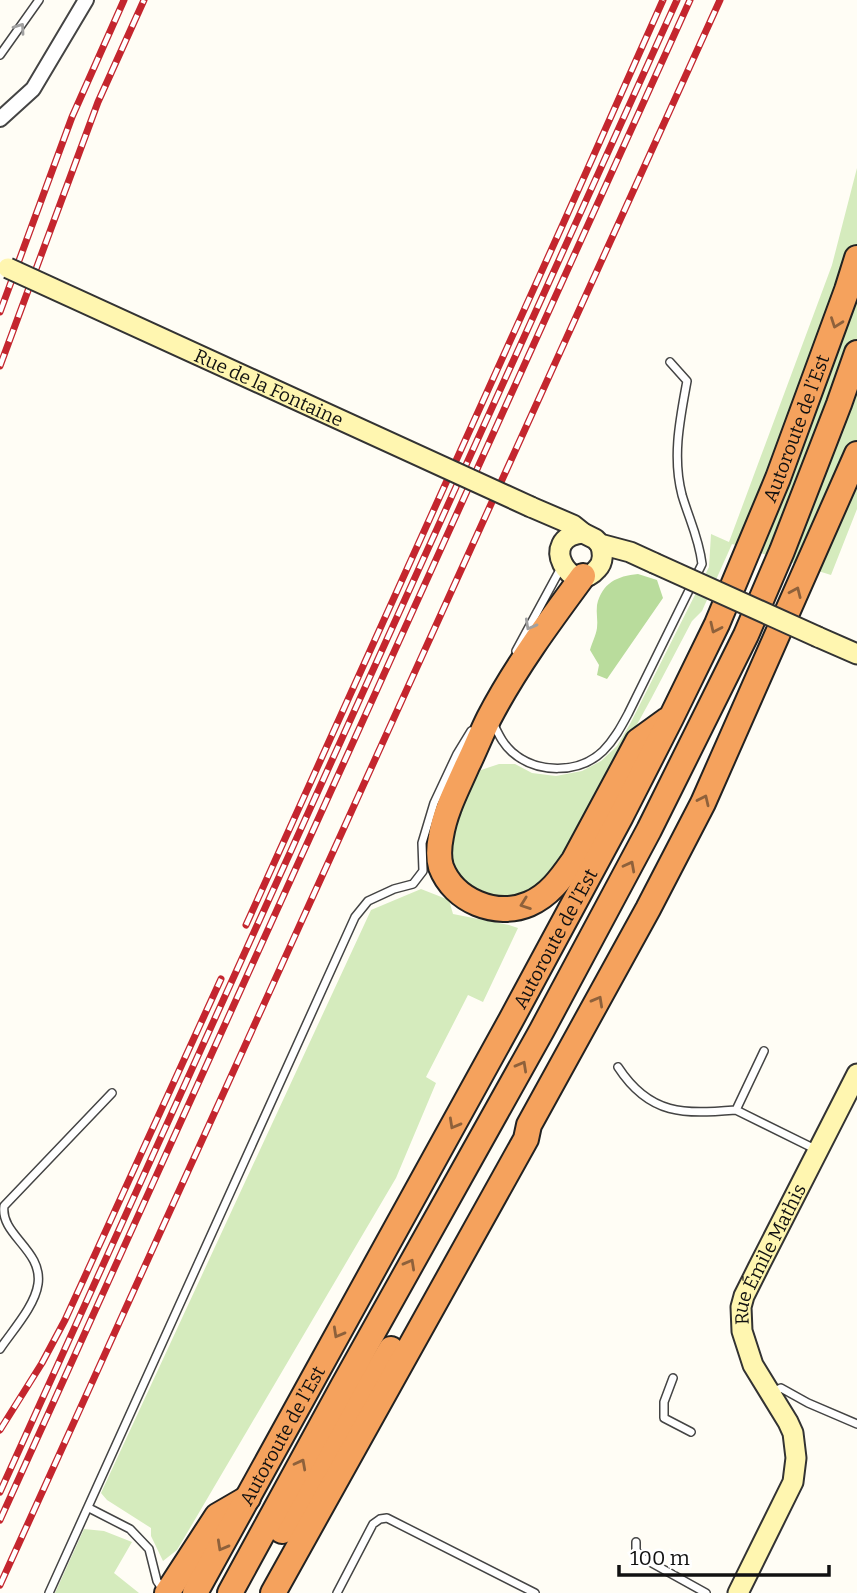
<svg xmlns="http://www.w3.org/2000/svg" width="857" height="1593" viewBox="0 0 857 1593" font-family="Bitter,serif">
<rect width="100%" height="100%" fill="#fffdf5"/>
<path fill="#d5ebbd" d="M 857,168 L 857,509 L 831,575 L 732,544 L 702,611 L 692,621 L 651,699 L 567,852 L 548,876 L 532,888 L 513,896 L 493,897 L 470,890 L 455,874 L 447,848 L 468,788 L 481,770 L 499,764 L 515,764 L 532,773 L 556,776 L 582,771 L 601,761 L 617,746 L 630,724 L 709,567 L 711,534 L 729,542 L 832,265 Z
M 421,889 L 449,900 L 453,914 L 509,925 L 518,928 L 483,1002 L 468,995 L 426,1077 L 436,1083 L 396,1178 L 177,1550 L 163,1561 L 151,1536 L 151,1528 L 107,1500 L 101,1493 L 371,910 Z
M 84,1529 L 104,1531 L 132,1542 L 114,1573 L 139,1593 L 55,1593 Z"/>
<path fill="#b9dc9c" d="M 638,574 L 657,580 L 663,598 L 607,679 L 597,675 L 599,665 L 590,650 C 592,643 596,635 597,628 C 598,621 596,613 597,605 C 602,583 617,576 638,574 Z"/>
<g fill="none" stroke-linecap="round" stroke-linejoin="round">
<g stroke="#444" stroke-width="10">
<path id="lane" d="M 0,55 L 39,0
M 516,651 L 562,566
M 494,725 C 499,735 503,744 512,752 C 537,774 579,774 603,751 C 614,740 621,727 628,714 L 702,564 C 699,538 689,519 682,495 C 672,457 680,419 687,381 L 670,362
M 764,1051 L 736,1110 L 817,1150
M 618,1067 C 650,1116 684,1114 736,1110
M 0,1349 C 12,1331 35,1306 38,1284 C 43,1250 0,1235 4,1206 L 112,1093
M 673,1378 L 664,1402 L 664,1418 L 691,1432
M 773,1392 L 781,1388 L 808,1403 L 857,1424
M 89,1508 L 130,1529 L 149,1549 L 157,1581 L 163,1590
M 636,1542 L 636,1550 L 641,1557 L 706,1593
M 49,1593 L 355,917 L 368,901 L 394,889 L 413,884 L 423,871 L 422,843 L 434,803 L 457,754 L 471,731
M 337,1593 L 373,1524 L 380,1519 L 387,1518 L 535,1593"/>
</g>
<g stroke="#444" stroke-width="18">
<path id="street" d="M 0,119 L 33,89 L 86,0"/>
</g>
<g stroke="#333" stroke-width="23">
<g id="secondary">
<path d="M 531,507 L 573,525 L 583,533 L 595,539 L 600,544 L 630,552 L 654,563"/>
<path d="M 583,533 C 536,537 571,599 597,569 C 604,562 603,552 600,544"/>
<path d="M 818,637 L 857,654"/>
<path id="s1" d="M 738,1593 L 793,1482 L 796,1458 L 793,1433 L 788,1422 L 753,1365 L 742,1331 L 741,1307 L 744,1296 L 758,1268 L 857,1074"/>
</g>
</g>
<g stroke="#222" stroke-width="28">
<g id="highway">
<path d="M 583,576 C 549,622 515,668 489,718 C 481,734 475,750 467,766 C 457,789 445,811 441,836 C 439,846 438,857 441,867 C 454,901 496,918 529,904 C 550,895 562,877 574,860 L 638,741 L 667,720"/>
<path d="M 282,1531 L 391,1349"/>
<path d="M 167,1593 L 217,1516 L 248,1498"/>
<path id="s2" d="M 195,1593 L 511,1020 L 621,816 L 671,718 L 717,624 L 778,478 L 847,290 L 857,258"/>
<path d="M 230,1593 L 343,1386 L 542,1030 L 649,830 L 746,635 L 782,551 L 839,404 L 857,353"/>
<path d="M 273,1593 L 526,1139 L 529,1125 L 648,909 L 703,803 L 857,454"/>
</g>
</g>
<use href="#lane" stroke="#fff" stroke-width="7"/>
<use href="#street" stroke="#fff" stroke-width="14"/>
<use href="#secondary" stroke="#fff6b0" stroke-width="19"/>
<use href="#highway" stroke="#f5a25d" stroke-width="24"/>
<g stroke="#c4262e" stroke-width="7">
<path id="rail" d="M 0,312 L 72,117 L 124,0
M 0,366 L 98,102 L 144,0
M 246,925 L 563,224 L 663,0
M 0,1430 L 42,1363 L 65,1320 L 221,979
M 0,1492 L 677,0
M 0,1520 L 690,0
M 0,1585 L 720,0"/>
</g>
<use href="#rail" stroke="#fff" stroke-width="4.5" stroke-dasharray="13" stroke-linecap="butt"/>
<g stroke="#333" stroke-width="23" stroke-linecap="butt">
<g id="secondary-bridge">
<path id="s3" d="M 8,268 L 531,507"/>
<path d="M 654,563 L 818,637"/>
</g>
</g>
<use href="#secondary-bridge" stroke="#fff6b0" stroke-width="19"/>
</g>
<defs><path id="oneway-chevron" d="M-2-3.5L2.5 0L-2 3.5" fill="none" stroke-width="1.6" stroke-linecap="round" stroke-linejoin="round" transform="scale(1.75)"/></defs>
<g stroke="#a0a0a0">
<use href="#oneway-chevron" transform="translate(20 28) rotate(-55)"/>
<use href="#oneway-chevron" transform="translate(530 625) rotate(119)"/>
</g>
<g stroke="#8e613b">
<use href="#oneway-chevron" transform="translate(836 323) rotate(110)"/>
<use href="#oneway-chevron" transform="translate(796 592) rotate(-66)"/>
<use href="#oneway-chevron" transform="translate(715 628) rotate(115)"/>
<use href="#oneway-chevron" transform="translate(704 800) rotate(-65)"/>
<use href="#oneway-chevron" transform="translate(630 866) rotate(-62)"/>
<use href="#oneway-chevron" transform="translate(525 904) rotate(160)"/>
<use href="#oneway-chevron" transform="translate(598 1001) rotate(-61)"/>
<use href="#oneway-chevron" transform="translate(522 1066) rotate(-61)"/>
<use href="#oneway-chevron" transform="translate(454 1124) rotate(119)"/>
<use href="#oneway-chevron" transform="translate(410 1264) rotate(-61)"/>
<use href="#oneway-chevron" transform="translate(338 1333) rotate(119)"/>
<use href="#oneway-chevron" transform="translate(301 1464) rotate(-62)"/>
<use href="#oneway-chevron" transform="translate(222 1546) rotate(119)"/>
</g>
<g text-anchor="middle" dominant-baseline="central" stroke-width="7" stroke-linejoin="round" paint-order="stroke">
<g font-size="19" fill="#111" stroke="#fff">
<text stroke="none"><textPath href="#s3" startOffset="287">Rue de la Fontaine</textPath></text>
<text stroke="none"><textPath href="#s2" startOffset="1312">Autoroute de l’Est</textPath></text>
<text stroke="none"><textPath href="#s2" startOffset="747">Autoroute de l’Est</textPath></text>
<text stroke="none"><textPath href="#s1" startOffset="371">Rue Émile Mathis</textPath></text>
<text stroke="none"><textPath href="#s2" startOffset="180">Autoroute de l’Est</textPath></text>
</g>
</g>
<path d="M619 1565v10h210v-10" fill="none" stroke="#111111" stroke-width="3.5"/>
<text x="630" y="1565" font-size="21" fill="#111111" stroke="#ffffff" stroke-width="5" paint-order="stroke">100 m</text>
</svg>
